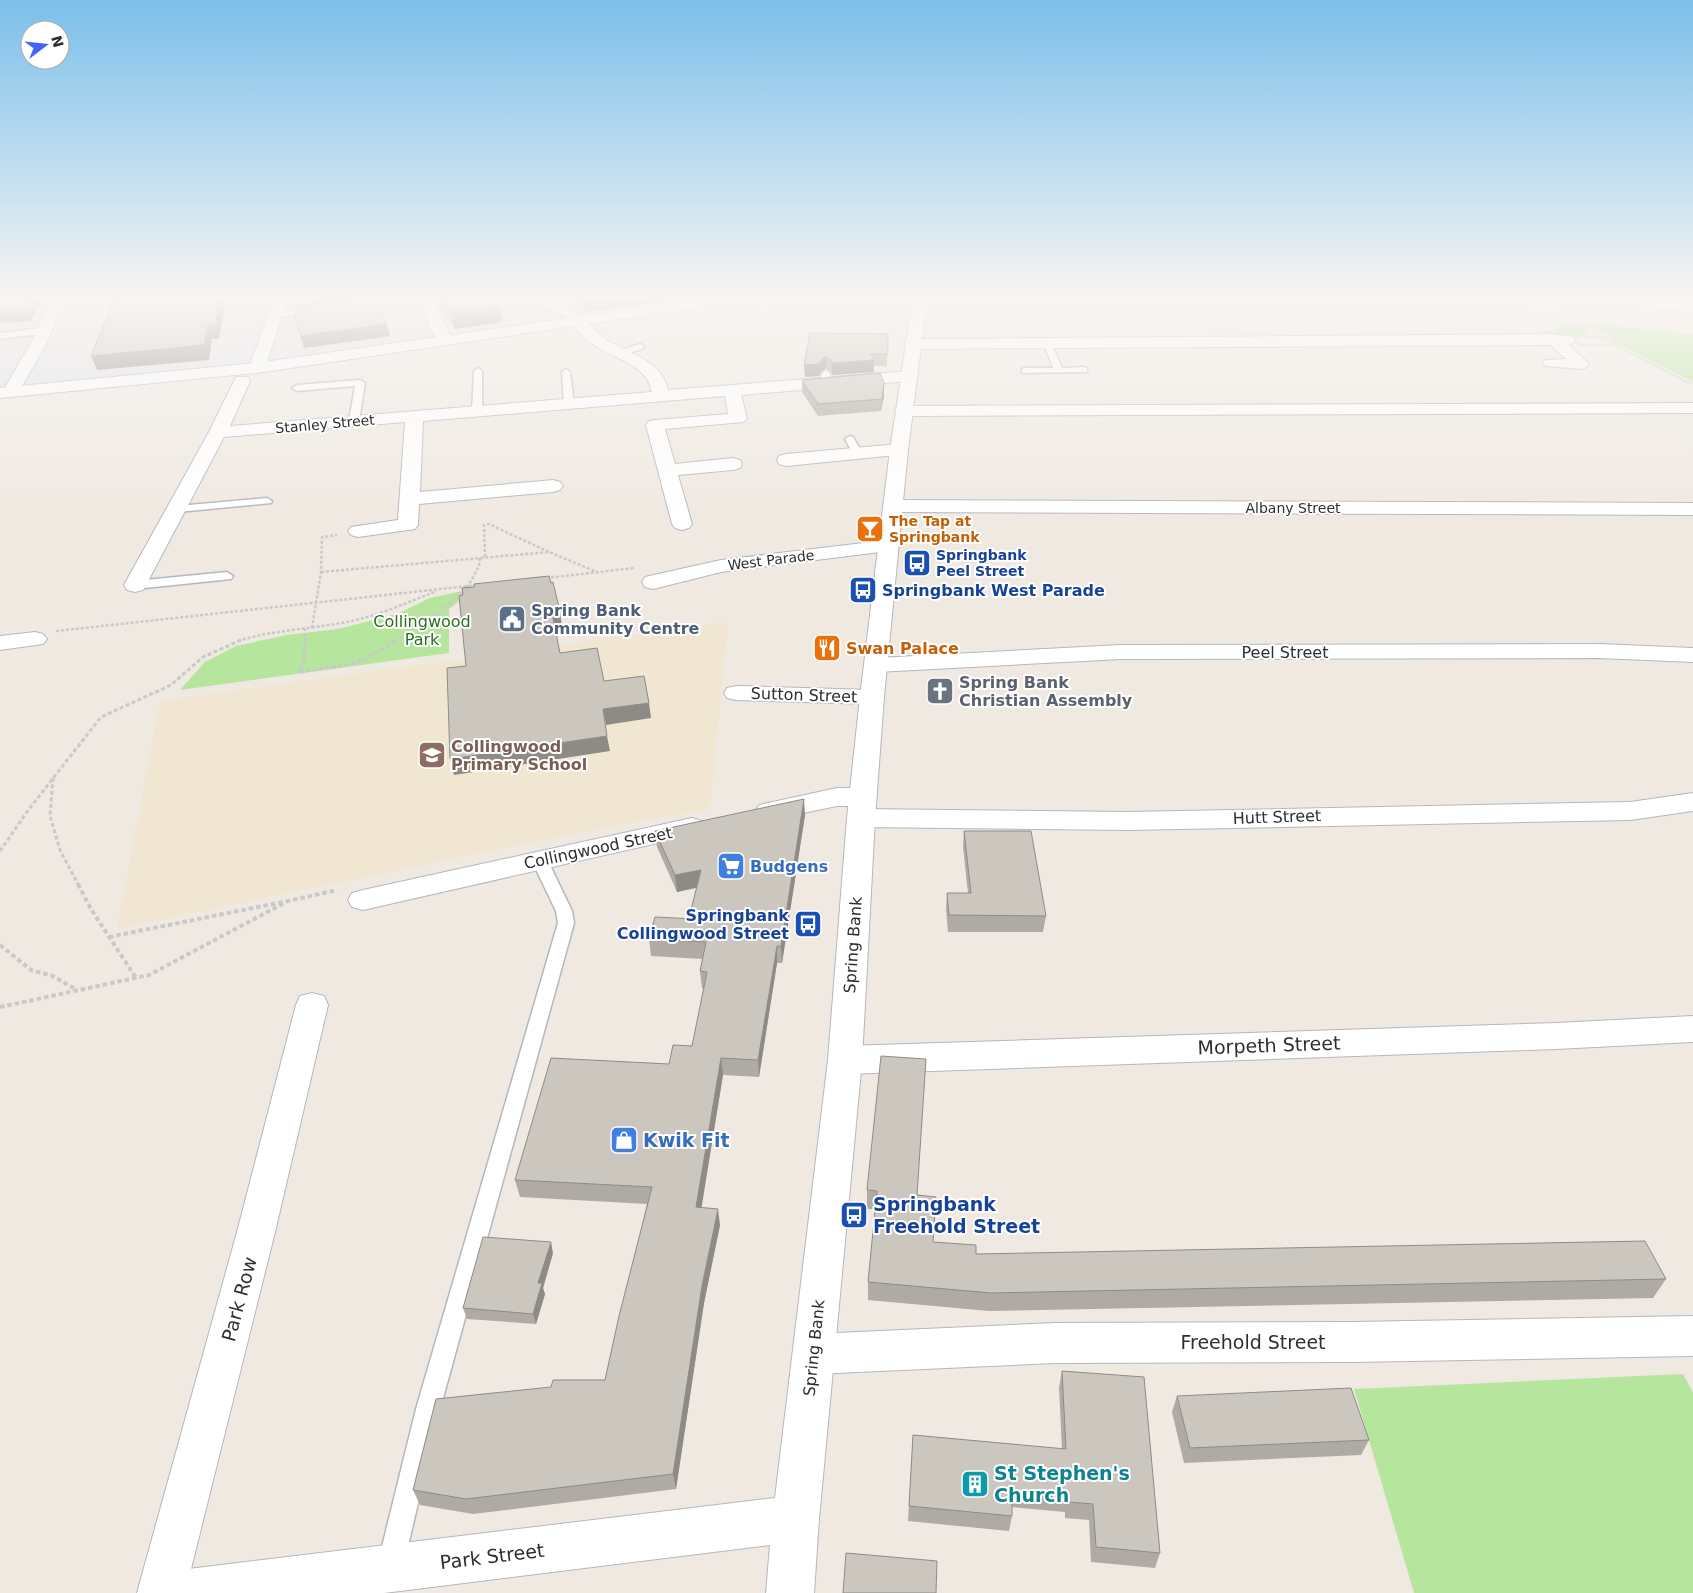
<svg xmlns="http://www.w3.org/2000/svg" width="1693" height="1593" viewBox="0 0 1693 1593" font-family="'DejaVu Sans',sans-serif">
<rect width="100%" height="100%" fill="#efe9e1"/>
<path fill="#e3e1e8" d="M 0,298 L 706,298 L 270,363 L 0,389 Z"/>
<path fill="#f0e6d1" d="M 728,622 L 710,809 L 566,835 L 117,929 L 160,701 Z"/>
<path fill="#b6e59e" d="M 1584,323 L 1693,334 L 1693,382 L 1608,339 L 1614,338 Z
M 1557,325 L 1583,327 L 1590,333 L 1585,336 L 1541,336 L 1537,331 L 1554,331 L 1553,329 L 1561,328 Z
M 476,588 L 449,609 L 449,653 L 180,690 L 205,662 L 236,646 L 287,635 L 338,629 L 397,614 L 430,598 Z
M 1683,1374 L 1693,1393 L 1693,1593 L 1414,1593 L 1354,1389 Z"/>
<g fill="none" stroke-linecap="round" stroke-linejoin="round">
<g stroke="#b4b7c1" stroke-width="3">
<path id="service" d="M 413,298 L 429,299 L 425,301 L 357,308 L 353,306 L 357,304 Z
M 500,298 C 527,297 564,301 584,321 L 577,323 L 549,308 L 515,303 Z
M 312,309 L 315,309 L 315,313 L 276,317 L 272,315 L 276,313 Z
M 43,328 L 47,331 L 46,333 L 0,339 L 0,333 Z
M 1047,339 L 1051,342 L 1062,368 L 1084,367 L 1087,368 L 1087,372 L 1022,373 L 1022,369 L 1025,368 L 1053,368 L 1043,342 Z
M 640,344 L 643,345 L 643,349 L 620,355 L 616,352 Z
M 478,368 L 482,371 L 482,411 L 477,414 L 472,411 L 474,371 Z
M 566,369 L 570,372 L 574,404 L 569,407 L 564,404 L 562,372 Z
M 826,370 L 830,373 L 829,383 L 824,386 L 819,383 L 822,373 Z
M 360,380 L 365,383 L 359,421 L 354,424 L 349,421 L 355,386 L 297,391 L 292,388 L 297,385 Z
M 850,436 L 853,437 L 863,454 L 862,456 L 854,456 L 853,454 L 845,439 Z
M 267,498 L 272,501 L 271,503 L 178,512 L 173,509 L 178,506 Z
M 227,572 L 233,576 L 231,579 L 135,589 L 129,585 L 135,581 Z
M 540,856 L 546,857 L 548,861 L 572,911 L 574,923 L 440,1409 L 404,1563 L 400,1572 L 391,1576 L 382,1572 L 378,1563 L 416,1409 L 558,923 L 556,911 L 532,861 L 534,857 Z"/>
</g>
<g stroke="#b4b7c1" stroke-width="2">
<path id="minor" d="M 51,298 L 61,298 L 63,301 L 48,341 L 17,395 L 5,395 L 3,391 L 32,341 Z
M 274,298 L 288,298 L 265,368 L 263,371 L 251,371 L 249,368 Z
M 417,298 L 431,298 L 453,341 L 451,344 L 439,344 Z
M 1435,298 L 1556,300 L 1592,298 L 1590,301 L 1556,308 L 1442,302 L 1437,301 Z
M 1614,298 L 1649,298 L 1658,301 L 1693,304 L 1693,312 L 1656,309 L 1616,301 Z
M 576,316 C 587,319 595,331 604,338 C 627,355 661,357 668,390 L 909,371 L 915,373 L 917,376 L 915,379 L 909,381 L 741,395 L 747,418 L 744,422 L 665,429 L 675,464 L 733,458 L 740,460 L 742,464 L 740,468 L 733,470 L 678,475 L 692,524 L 689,528 L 682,530 L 675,528 L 672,524 L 646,425 L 649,421 L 655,420 L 728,414 L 725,396 L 423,421 L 420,492 L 553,480 L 560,482 L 563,486 L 560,490 L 553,492 L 419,504 L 418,525 L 415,529 L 358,537 L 351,535 L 348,531 L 351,527 L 398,520 L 405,422 L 224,437 L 146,585 L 143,590 L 135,592 L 127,590 L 124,585 L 209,432 L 236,377 L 248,377 L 250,381 L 230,426 L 652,392 C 646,363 615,360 594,345 C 585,340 578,331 571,324 L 568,321 L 571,318 Z
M 1553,334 L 1573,337 L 1576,340 L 1573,343 L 1569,345 L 1589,364 L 1587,367 L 1581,369 L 1545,366 L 1543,363 L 1545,360 L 1566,359 L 1550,345 L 912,349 L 906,347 L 904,344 L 906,341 L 912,339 Z
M 1693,403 L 1693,413 L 904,416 L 898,415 L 895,411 L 898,407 L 904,406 Z
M 899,444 L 906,446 L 908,450 L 906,454 L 786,466 L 779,464 L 777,460 L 779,456 L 786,454 Z
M 894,500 L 1693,503 L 1693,515 L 894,512 L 887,510 L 884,506 L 887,502 Z
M 889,540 L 896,542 L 899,546 L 896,550 L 721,572 L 653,589 L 645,587 L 642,582 L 645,577 L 721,560 Z
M 35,632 L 43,634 L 47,639 L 43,644 L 0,650 L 0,636 Z
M 1599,644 L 1693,648 L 1693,662 L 1599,658 L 1121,659 L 877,672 L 868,670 L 865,665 L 868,660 L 877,658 L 1121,645 Z
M 736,686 L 872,690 L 881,692 L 884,697 L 881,702 L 872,704 L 736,700 L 727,698 L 724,693 L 727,688 Z
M 837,788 L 863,788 L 873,791 L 877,797 L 873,803 L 863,806 L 837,806 L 769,820 L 759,817 L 755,811 L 759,805 Z
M 1693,793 L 1693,811 L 1630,820 L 1128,830 L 861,827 L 851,824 L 847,818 L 851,812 L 861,809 L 1128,812 L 1630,802 Z
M 692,818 L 702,821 L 706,827 L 702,833 L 363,910 L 352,907 L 348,900 L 352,893 L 363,890 Z
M 312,993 L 324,996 L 328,1005 L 275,1232 L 185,1593 L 137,1593 L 237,1232 L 296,1005 L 300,996 Z
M 1693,1016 L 1693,1042 L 1556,1049 L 845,1074 L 833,1070 L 828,1060 L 833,1050 L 845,1046 L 1556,1023 Z
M 1693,1316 L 1693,1356 L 1352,1362 L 1055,1363 L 814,1374 L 799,1368 L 793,1354 L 799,1340 L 814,1334 L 1055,1323 L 1352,1322 Z"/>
</g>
<g stroke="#b4b7c1" stroke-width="2">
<path id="tertiary" d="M 707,298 L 743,298 L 741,301 L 736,302 L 257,373 L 0,398 L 0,388 L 257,363 Z
M 913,298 L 927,298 L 908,450 L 884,697 L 875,818 L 862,1060 L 819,1519 L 814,1593 L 766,1593 L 770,1545 L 384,1593 L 164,1593 L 171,1576 L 188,1569 L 775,1498 L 828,1060 L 847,818 L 860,697 L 890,450 Z"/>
</g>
<path stroke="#c9c9c9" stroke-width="2" stroke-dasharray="2.5 1" stroke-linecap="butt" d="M 1582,325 L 1606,337
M 1567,337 L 1601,337 L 1615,345 L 1579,345 Z
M 1606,337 L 1624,337 L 1639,332
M 1615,345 L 1693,385"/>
<path stroke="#c9c9c9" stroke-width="2.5" stroke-dasharray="3 2" stroke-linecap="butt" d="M 485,557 L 484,525 L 489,524 L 549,552
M 321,572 L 549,552 L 597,572
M 546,578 L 634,568
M 312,628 L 321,572 L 322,537 L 337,535
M 56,631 L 477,585
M 238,641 C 273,630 310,629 347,622 C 378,616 408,602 437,591
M 305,641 L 305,629
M 395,641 L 417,625 L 438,614 L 468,586 L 479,566 L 480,558"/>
<path stroke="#c9c9c9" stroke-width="3" stroke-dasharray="4 2.5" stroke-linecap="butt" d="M 305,640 L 304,660 L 300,672 L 347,665 L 363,660 L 397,640
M 53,778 L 50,816 L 60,850 L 79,886
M 0,851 L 29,809 L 101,717 L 171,685 L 203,657 L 241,640"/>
<path stroke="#c9c9c9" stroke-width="4" stroke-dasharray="4.5 3" stroke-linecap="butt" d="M 78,884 L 91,909 L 136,978
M 109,937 L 283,902
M 0,945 L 31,970 L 53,976 L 77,990
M 0,1007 L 149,975 L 288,901 L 337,890"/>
<use href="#service" fill="#fff" fill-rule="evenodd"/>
<use href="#minor" fill="#fff" fill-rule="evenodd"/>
<use href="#tertiary" fill="#fff" fill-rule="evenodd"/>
</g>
<path fill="#afaba4" d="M 314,298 L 374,298 L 390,336 L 304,348 L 291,306 L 316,303 Z
M 435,298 L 493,298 L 499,306 L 502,322 L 455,329 L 435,300 Z
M 573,298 L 684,298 L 586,312 Z
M 810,333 L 888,334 L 887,366 L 874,366 L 874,372 L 832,375 L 831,372 L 826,368 L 821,372 L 819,376 L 805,377 Z
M 802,380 L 884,383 L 884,396 L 881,411 L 818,416 L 802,392 Z
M 805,815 L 782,963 L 777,963 L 759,1077 L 723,1075 L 701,1207 L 720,1225 L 704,1303 L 676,1489 L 473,1514 L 420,1505 L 413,1490 L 551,1387 L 605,1380 L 647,1204 L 520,1197 L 515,1180 L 692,1046 L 704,988 L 702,988 L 700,971 L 703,959 L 651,956 L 649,939 L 692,919 L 691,910 L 697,888 L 677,892 L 657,847 L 655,831 Z
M 964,831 L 1046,916 L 1043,932 L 948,932 L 946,909 L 947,893 L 968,893 L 963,847 Z
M 867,1190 L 918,1195 L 933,1242 L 976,1254 L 1666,1279 L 1653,1298 L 989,1311 L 868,1300 L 868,1282 L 875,1209 L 867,1209 Z
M 553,1253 L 543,1288 L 545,1294 L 536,1324 L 467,1319 L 463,1308 Z
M 1062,1371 L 1160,1553 L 1155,1568 L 1091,1562 L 1089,1520 L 1065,1518 L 1065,1512 L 1012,1507 L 1012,1516 L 1009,1531 L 908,1521 L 913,1435 L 1062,1449 L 1059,1387 Z
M 1177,1396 L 1369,1440 L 1361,1455 L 1184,1463 L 1172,1412 Z"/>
<path fill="#8e8b86" d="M 34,298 L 45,298 L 31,321 L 0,323 L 0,312 Z
M 220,298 L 254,298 L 226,301 L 219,339 L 212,339 L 209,360 L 97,370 L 91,356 L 208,325 Z
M 315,298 L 372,298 L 317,307 Z
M 611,298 L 684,298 L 586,312 L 585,302 Z
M 499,306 L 502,322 L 455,329 L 452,313 Z
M 387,324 L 390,336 L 304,348 L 301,336 Z
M 826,356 L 826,368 L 821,372 L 819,376 L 805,377 L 804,365 Z
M 874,360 L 874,372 L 832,375 L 832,363 Z
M 884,383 L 884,396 L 881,411 L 882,399 Z
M 560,612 L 562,627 L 554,628 L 552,613 Z
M 649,703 L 651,718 L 606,725 L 603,709 Z
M 607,736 L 610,751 L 454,775 L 450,759 Z
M 804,799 L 805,815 L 782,963 L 781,946 Z
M 701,870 L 702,886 L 677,892 L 675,875 Z
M 777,946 L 777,963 L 759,1077 L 758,1060 Z
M 721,1058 L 723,1075 L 699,1223 L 696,1207 Z
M 718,1209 L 720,1225 L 704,1303 L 676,1489 L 673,1474 L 702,1286 Z
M 551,1242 L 553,1253 L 543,1288 L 545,1294 L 536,1324 L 533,1314 L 538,1283 Z"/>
<path fill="#cbc7bf" stroke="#8e8b86" d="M 0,298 L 34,298 L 26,310 L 0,312 Z
M 115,298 L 220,298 L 215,325 L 208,325 L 204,345 L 91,356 Z
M 367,298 L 374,298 L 387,324 L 301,336 L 291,306 Z
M 441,298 L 493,298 L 499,306 L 452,313 Z
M 582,298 L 611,298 L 585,302 Z
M 810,333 L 888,334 L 888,354 L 871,354 L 874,360 L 832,363 L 831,360 L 826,356 L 821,360 L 819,364 L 804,365 Z
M 880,373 L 884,383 L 882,399 L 818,404 L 802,380 Z
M 549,576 L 551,583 L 553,582 L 560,612 L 552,613 L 560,653 L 597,648 L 604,681 L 644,676 L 649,703 L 603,709 L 607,736 L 450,759 L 447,668 L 466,666 L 459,596 L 463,595 L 462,588 L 474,587 L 474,584 Z
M 804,799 L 781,946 L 777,946 L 758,1060 L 721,1058 L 696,1207 L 718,1209 L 702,1286 L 673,1474 L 466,1499 L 413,1490 L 436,1399 L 551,1387 L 553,1380 L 605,1380 L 619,1316 L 652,1187 L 515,1180 L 551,1058 L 669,1064 L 673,1045 L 692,1046 L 707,972 L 700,971 L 706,942 L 649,939 L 655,917 L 695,919 L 691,910 L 701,870 L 675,875 L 655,831 Z
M 964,831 L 1031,831 L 1046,916 L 949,915 L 947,893 L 971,893 Z
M 881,1056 L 926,1059 L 917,1195 L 936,1197 L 933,1242 L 976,1245 L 976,1254 L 1645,1241 L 1666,1279 L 991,1293 L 868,1282 L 877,1191 L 867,1190 Z
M 483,1237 L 551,1242 L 538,1283 L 542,1283 L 533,1314 L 463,1308 Z
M 1062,1371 L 1144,1377 L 1160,1553 L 1096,1547 L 1093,1504 L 1069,1502 L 1068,1496 L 1012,1491 L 1012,1516 L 909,1506 L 913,1435 L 1066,1449 Z
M 1351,1388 L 1369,1440 L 1190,1448 L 1177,1396 Z
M 846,1553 L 937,1561 L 936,1593 L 843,1593 Z"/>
<linearGradient id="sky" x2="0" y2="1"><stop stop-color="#7abfeb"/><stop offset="0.57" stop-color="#f8f5f2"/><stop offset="1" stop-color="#f8f5f2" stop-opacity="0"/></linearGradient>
<rect width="1693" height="521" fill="url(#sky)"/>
<defs>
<g id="bar-square" transform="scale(1.4375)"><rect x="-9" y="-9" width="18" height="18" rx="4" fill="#e8710a" stroke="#fff"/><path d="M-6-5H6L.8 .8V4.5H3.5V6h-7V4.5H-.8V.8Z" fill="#fff"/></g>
<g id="bus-square" transform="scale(1.4375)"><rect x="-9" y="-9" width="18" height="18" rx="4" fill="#1a4fb4" stroke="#fff"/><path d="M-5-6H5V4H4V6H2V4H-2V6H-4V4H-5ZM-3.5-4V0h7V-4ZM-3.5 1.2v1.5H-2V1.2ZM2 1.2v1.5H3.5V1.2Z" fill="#fff"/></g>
<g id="civic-square" transform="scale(1.4375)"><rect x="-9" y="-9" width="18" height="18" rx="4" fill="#5c6f8a" stroke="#fff"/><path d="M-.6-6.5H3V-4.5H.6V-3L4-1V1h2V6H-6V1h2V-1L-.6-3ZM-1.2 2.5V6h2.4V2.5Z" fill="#fff"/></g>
<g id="restaurant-square" transform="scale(1.4375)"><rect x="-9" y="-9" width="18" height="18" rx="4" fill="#e8710a" stroke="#fff"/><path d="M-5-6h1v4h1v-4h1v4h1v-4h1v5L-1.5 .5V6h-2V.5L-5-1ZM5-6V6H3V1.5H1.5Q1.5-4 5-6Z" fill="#fff"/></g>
<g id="church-square" transform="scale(1.4375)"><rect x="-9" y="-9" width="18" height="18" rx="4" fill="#6b7280" stroke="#fff"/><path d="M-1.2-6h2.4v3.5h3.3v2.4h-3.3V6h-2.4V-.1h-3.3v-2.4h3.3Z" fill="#fff"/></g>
<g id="school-square" transform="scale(1.4375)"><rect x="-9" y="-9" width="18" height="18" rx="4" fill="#8d6e63" stroke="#fff"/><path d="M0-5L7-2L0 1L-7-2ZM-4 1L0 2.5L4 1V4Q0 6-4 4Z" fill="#fff"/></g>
<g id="supermarket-square" transform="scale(1.4375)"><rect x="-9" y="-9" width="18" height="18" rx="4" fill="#3f7fe0" stroke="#fff"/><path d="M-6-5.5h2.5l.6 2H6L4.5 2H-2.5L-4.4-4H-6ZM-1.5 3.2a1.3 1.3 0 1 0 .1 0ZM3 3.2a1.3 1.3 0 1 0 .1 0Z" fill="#fff"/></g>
<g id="shop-square" transform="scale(1.4375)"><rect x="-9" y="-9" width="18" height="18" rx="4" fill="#3f7fe0" stroke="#fff"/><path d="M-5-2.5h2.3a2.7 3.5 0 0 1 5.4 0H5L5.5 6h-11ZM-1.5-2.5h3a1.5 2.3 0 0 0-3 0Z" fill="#fff"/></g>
<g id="building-square" transform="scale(1.4375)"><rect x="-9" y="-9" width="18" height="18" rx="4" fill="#0f9aa8" stroke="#fff"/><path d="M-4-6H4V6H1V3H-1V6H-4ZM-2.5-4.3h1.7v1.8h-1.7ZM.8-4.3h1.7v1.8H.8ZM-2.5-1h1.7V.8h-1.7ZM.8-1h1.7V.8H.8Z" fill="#fff"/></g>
</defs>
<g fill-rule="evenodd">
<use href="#bar-square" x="870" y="529"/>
<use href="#bus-square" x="917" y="563"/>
<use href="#bus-square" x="863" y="590"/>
<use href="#civic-square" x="512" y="619"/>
<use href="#restaurant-square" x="827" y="648"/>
<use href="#church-square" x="940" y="691"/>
<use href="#school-square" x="432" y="755"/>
<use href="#supermarket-square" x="731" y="866"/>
<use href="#bus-square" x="808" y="924"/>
<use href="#shop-square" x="624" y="1140"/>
<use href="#bus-square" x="854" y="1215"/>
<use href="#building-square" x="975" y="1484"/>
</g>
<g text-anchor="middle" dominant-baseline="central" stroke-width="4" stroke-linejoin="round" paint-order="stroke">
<g font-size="14" fill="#2e2e2e" stroke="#fff">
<text transform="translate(325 424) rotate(-5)">Stanley Street</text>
<text x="1293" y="508">Albany Street</text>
<text transform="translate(771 560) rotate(-7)">West Parade</text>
</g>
<g font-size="14" font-weight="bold" fill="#c56008" stroke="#fff" text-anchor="start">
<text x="889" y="521">The Tap at<tspan x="889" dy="16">Springbank</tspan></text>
</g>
<g font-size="14" font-weight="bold" fill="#164399" stroke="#fff" text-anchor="start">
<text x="936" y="555">Springbank<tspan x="936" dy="16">Peel Street</tspan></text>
</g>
<g font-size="16" font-weight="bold" fill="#164399" stroke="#fff" text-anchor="start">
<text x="882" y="590">Springbank West Parade</text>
<text x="789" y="915" text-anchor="end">Springbank<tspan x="789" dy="18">Collingwood Street</tspan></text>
</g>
<g font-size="16" font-weight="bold" fill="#4e5e75" stroke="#fff" text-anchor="start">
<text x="531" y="610">Spring Bank<tspan x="531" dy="18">Community Centre</tspan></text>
</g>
<g font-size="16" fill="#2c6e1b" stroke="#fff">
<text x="422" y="621">Collingwood<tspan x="422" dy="18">Park</tspan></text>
</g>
<g font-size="16" font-weight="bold" fill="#c56008" stroke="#fff" text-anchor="start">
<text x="846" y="648">Swan Palace</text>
</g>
<g font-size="16" fill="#2e2e2e" stroke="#fff">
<text x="1285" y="652">Peel Street</text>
<text transform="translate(804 695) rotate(2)">Sutton Street</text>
<text transform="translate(1277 817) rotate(-2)">Hutt Street</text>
<text transform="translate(598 848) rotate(-12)">Collingwood Street</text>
<text transform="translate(853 945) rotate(-86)">Spring Bank</text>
<text transform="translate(814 1348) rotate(-84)">Spring Bank</text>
</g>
<g font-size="16" font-weight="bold" fill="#5b616d" stroke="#fff" text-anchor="start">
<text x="959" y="682">Spring Bank<tspan x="959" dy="18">Christian Assembly</tspan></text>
</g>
<g font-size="16" font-weight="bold" fill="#785e54" stroke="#fff" text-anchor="start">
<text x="451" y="746">Collingwood<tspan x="451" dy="18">Primary School</tspan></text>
</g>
<g font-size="16" font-weight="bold" fill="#366cbe" stroke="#fff" text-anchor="start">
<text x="750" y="866">Budgens</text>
</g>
<g font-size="19" fill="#2e2e2e" stroke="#fff">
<text transform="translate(1269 1045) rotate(-2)">Morpeth Street</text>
<text transform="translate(239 1299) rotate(-75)">Park Row</text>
<text x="1253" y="1342">Freehold Street</text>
<text transform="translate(492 1556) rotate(-7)">Park Street</text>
</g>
<g font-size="19" font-weight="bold" fill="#366cbe" stroke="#fff" text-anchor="start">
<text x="643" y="1140">Kwik Fit</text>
</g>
<g font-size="19" font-weight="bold" fill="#164399" stroke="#fff" text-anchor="start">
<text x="873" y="1204">Springbank<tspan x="873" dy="22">Freehold Street</tspan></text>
</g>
<g font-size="19" font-weight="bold" fill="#0d838f" stroke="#fff" text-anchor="start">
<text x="994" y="1473">St Stephen's<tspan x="994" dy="22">Church</tspan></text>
</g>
</g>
<g transform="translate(45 45) rotate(74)"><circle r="24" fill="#ffffff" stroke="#ababab"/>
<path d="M0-4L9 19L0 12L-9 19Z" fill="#4264fb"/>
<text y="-8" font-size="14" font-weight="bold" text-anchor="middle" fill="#2e2e2e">N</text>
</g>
</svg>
